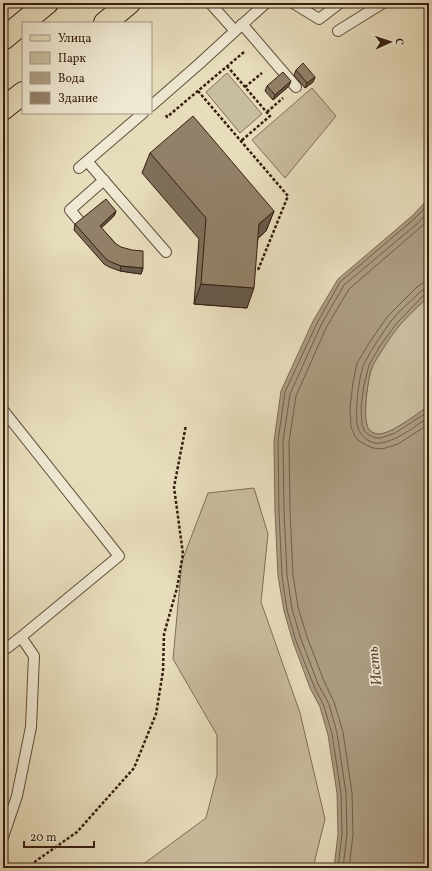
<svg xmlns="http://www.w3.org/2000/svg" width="432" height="871" viewBox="0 0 432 871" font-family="Vollkorn,serif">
<rect width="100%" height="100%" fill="#e7ddbc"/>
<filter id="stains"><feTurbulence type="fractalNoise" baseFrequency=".005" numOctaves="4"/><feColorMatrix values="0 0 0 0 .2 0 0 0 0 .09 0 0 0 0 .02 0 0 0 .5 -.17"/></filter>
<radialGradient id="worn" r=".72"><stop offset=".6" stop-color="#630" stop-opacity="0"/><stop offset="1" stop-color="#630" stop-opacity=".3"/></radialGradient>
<path fill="#c9bd9f" stroke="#806e58" d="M 227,73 L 262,114 L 240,133 L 206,92 Z
M 312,88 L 336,116 L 285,178 L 252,140 Z
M 429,296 L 429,406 C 418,413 390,435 378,434 C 373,434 368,430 367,425 C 363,414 368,375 373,365 C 381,352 389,338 399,326 C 408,315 419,306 429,296 Z
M 254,488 L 268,534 L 261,602 L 300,713 L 325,819 L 313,868 L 138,868 L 206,818 L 217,775 L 217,735 L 173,659 L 182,561 L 208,493 Z"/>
<path fill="#ab9c82" stroke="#7c6a54" d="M 429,198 L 429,296 C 419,306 408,315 399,326 C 389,338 381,352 373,365 C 368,375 363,414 367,425 C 368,430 373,434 378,434 C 390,435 418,413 429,406 L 429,868 L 334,868 L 338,834 L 337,793 L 328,735 L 320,707 L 310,688 L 293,642 L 284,611 L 278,576 L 275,512 L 274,441 L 281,391 L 313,321 L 338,279 L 412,216 Z"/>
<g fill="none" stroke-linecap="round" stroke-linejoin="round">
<path stroke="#705d49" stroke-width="1" d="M 429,282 L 423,283 L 417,287 L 388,316 L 371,340 L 357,363 L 353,383 L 350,408 L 351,427 L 355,436 L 358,440 L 364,444 L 373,448 L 382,449 L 398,444 L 429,424
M 429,288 L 425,289 L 421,291 C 411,301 400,310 391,321 C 382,334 372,348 365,362 C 359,372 354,416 358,428 C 361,437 371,445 381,443 C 399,440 415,426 429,417
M 429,293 L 425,294 L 396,324 L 380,346 L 369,365 L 364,385 L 361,407 L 362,425 L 365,432 L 369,435 L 376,438 L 381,438 L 395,433 L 429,411
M 338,868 L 342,834 L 341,793 L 332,734 L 324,706 L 314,686 L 296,641 L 287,610 L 282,576 L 279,512 L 278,441 L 285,392 L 317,323 L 340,282 L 414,219 L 429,204
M 343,868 L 347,834 L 346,793 L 337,733 L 329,704 L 318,684 L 301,639 L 292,609 L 287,575 L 284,511 L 283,441 L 290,394 L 321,325 L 344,285 L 418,223 L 429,211
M 349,868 L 353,835 L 352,793 L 343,732 L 334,702 L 324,681 L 307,637 L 298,607 L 293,575 L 290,511 L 289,442 L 296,396 L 326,328 L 349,289 L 429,220"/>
<g stroke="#624e3b" stroke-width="12">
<path id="service" d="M 210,3 L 235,31
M 293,3 L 319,19 L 340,3
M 242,24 L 296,87
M 338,31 L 383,3
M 151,106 L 199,64 L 235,31 L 266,3
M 87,161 L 166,252
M 79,168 L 143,113
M 81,223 L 70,210 L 104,180
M 3,410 L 119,556 L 21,637 L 34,656 L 31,727 L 17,796 L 3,837
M 7,648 L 21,637"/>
</g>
<g stroke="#361e10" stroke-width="24">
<path id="primary" d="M 105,23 L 129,3
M 3,39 L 47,3
M 3,109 L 23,93"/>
</g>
<path stroke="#361e10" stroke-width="2.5" stroke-dasharray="3 2" stroke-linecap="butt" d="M 227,66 L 270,116 L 241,141
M 245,87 L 262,73
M 198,91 L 288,196 L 258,270
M 267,112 L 283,98
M 166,115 L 167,117 L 244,52
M 26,868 L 77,832 L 134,768 L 156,714 L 163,671 L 164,634 L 177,588 L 183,554 L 174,487 L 186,425"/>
<use href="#service" stroke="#efe9d3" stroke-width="10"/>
<use href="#primary" stroke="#e7ddbc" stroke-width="22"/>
</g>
<path fill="#7e6f5a" stroke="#361e10" d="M 296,70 L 315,77 L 313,82 L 305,88 L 294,75 Z
M 267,86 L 289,86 L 273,100 L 265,91 Z
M 150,153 L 274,211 L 266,231 L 258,238 L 247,308 L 194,304 L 199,239 L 142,173 Z
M 116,211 L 114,216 L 101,228 L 116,244 L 143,268 L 141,274 L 120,271 L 109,267 L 104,264 L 74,230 L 75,224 Z"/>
<path fill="#665a4a" stroke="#361e10" d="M 315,77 L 313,82 L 305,88 L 307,83 Z
M 291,81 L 289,86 L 273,100 L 275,95 Z
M 116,211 L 114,216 L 98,231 L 100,226 Z
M 274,211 L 266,231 L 252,244 L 259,224 Z
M 121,266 L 143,268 L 141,274 L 120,271 Z
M 201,284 L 254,288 L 247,308 L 194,304 Z
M 6,569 L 3,578 L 3,572 Z"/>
<path fill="#928169" stroke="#361e10" d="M 303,63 L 315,77 L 307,83 L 296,70 Z
M 283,72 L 291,81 L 275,95 L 267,86 Z
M 193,116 L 274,211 L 259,224 L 254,288 L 201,284 L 206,218 L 150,153 Z
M 106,199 L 116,211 L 100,226 L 116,244 L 121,247 L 132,250 L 143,251 L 143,268 L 121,266 L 111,262 L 106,259 L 75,224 Z
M 3,565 L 6,569 L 3,572 Z"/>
<g text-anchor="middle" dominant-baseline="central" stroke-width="3.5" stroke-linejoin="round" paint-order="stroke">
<g font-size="15" font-style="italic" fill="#5f4a38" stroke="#efe9d3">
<text transform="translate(376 666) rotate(-96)">Исеть</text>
</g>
</g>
<rect width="432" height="871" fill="none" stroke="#e7ddbc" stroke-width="16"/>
<rect x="4" y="4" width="424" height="863" fill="none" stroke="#361e10" stroke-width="2"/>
<rect x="8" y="8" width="416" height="855" fill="none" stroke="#361e10"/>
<rect x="22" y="22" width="130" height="92" fill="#efe9d3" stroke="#a59885"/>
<rect x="30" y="35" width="20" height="6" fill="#e7ddbc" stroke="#a59885"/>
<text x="58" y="42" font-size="12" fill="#361e10">Улица</text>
<rect x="30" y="52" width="20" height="12" fill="#c9bd9f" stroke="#a59885"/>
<text x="58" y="62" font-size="12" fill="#361e10">Парк</text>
<rect x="30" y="72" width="20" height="12" fill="#ab9c82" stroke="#a59885"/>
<text x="58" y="82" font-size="12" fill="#361e10">Вода</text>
<rect x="30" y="92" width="20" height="12" fill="#928169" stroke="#a59885"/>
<text x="58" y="102" font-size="12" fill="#361e10">Здание</text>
<g transform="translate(390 42) rotate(87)" stroke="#efe9d3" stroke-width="3" paint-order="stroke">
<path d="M0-3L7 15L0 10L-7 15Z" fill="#361e10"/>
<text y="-6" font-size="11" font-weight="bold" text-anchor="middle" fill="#361e10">С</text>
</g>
<path d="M24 841v6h70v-6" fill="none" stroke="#361e10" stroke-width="2"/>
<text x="30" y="841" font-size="12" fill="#361e10" stroke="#efe9d3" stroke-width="3" paint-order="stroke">20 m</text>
<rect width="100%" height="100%" filter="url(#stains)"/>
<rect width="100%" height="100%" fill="url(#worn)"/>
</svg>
